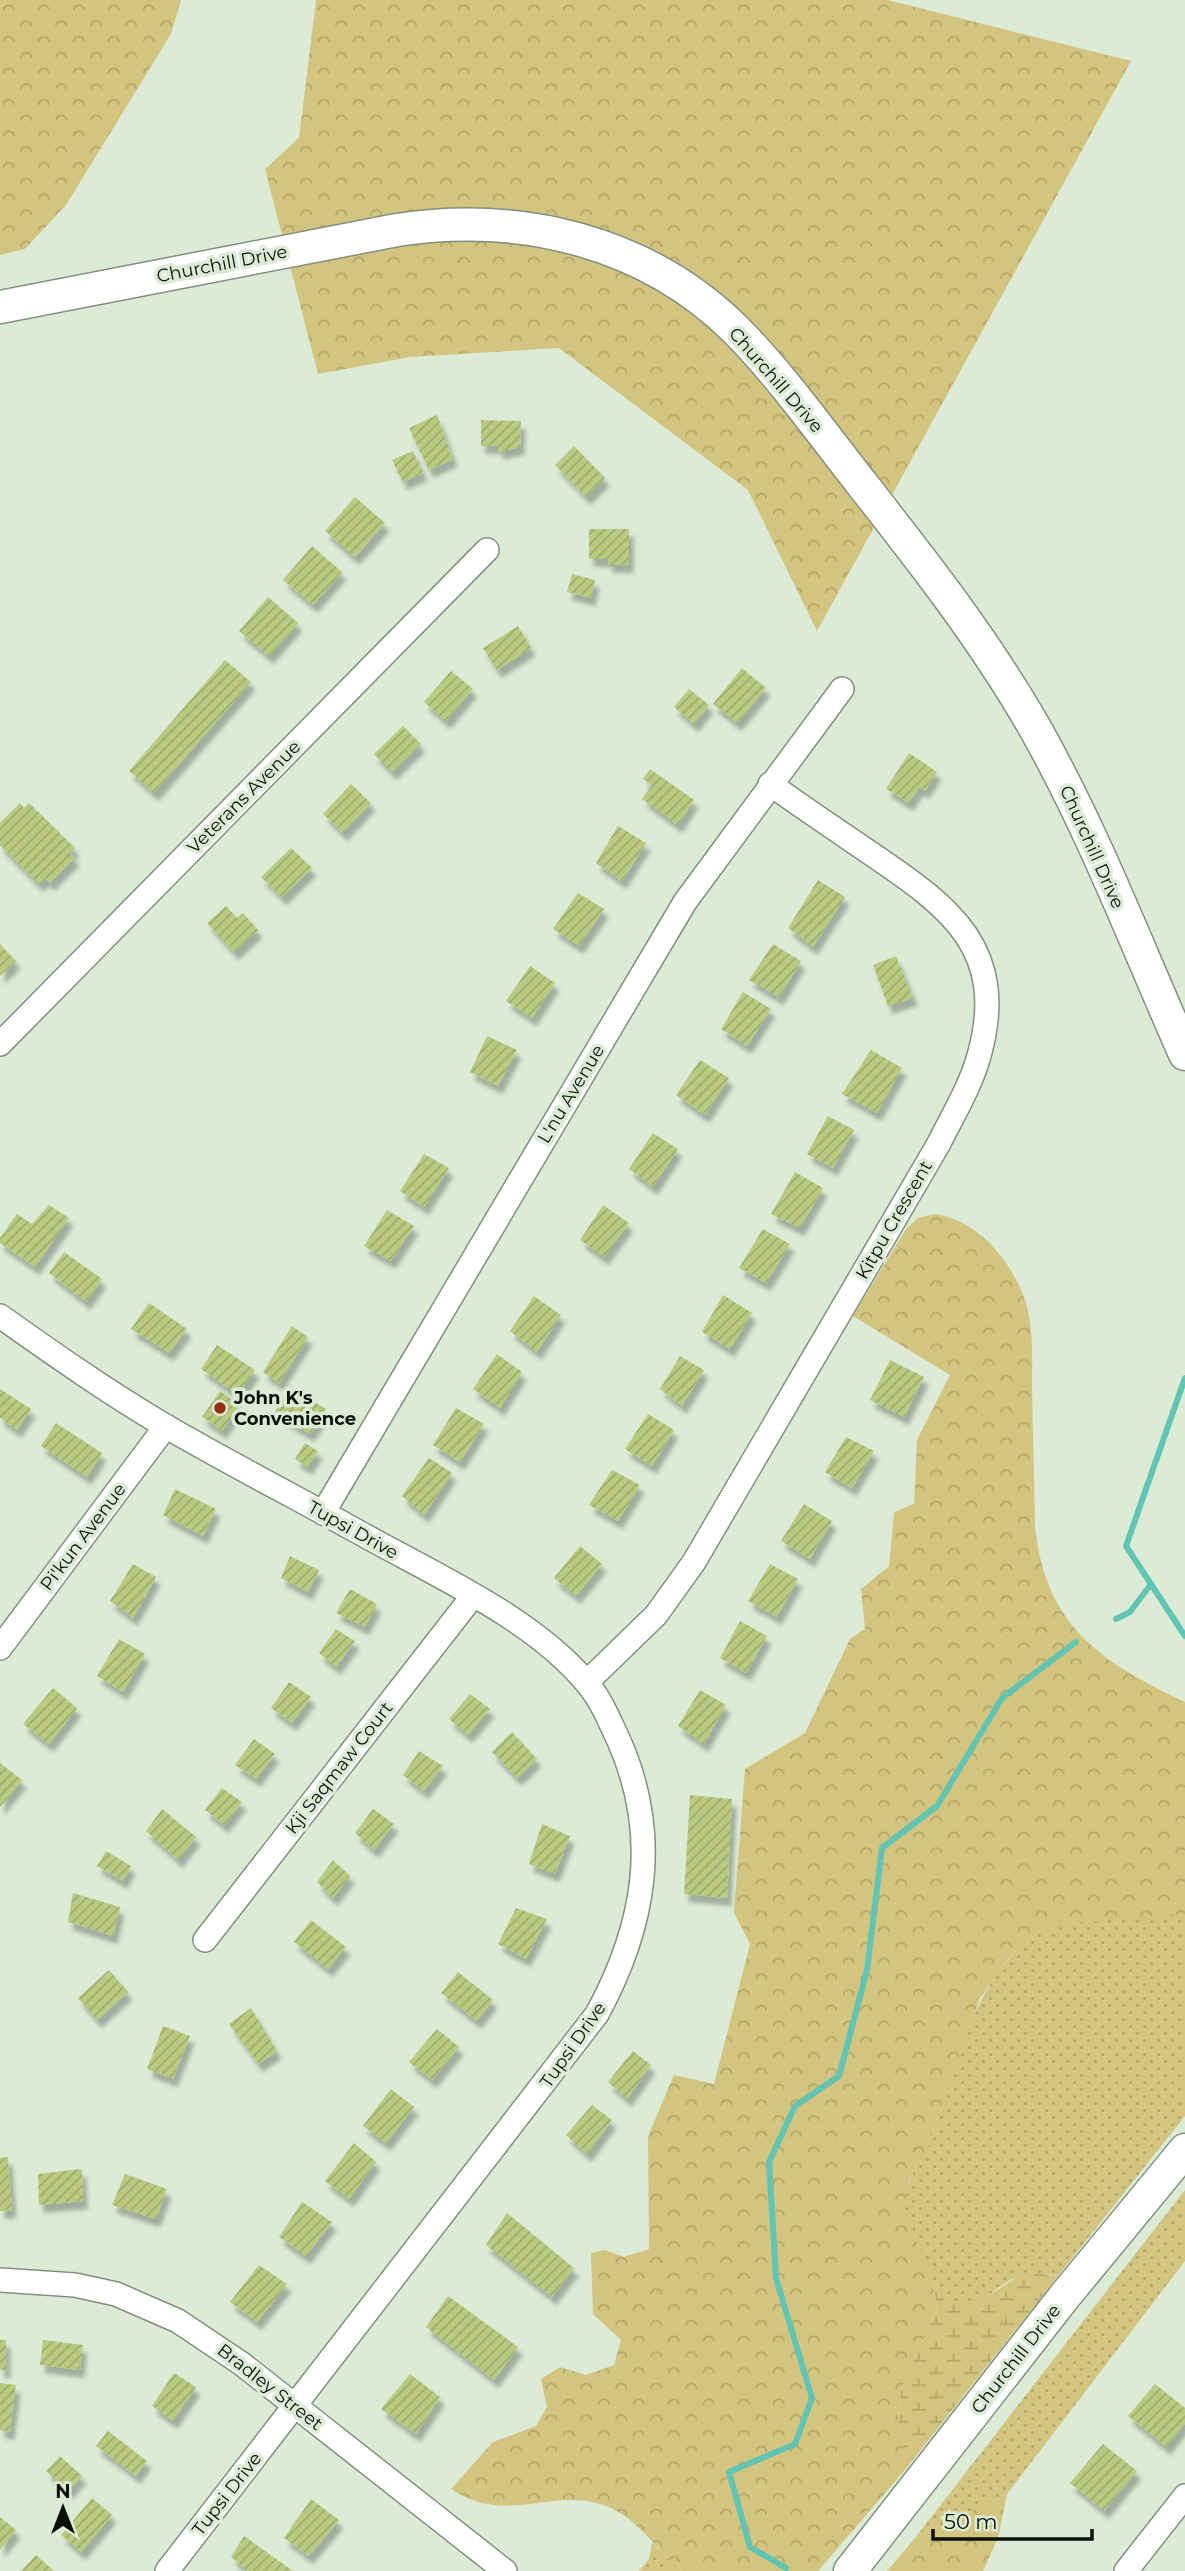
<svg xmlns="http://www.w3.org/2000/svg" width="1185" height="2571" viewBox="0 0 1185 2571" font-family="Montserrat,sans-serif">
<defs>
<pattern id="green-dots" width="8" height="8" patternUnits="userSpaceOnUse" patternTransform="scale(1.75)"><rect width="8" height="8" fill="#d3c47f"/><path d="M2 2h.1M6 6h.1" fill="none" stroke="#b4a76c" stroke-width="1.8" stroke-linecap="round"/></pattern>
<pattern id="forest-crowns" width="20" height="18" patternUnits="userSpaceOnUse" patternTransform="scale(1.75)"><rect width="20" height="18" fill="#d3c47f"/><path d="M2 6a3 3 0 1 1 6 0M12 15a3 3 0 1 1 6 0" fill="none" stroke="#b4a76c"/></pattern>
<pattern id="wetland-marsh" width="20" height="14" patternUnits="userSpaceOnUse" patternTransform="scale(1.75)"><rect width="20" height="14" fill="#d3c47f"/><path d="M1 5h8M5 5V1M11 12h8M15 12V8" fill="none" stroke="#b4a76c"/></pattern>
<pattern id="building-hatch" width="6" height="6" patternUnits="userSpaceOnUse" patternTransform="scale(1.75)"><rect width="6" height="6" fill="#bbca80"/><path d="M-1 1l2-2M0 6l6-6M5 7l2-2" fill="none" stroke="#9fac6d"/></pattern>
<filter id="shadow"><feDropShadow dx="4.5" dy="8" stdDeviation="2" flood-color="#0004"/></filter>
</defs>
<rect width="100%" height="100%" fill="#dbebd6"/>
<path fill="url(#green-dots)" d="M 1161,1914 L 1185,1914 L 1185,2116 L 1058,2276 C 1044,2272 1020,2274 1007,2282 C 985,2296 974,2313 946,2297 C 935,2291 904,2220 904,2206 C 904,2181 922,2160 931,2138 C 955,2073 967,2002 1016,1951 C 1020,1946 1025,1938 1031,1935 C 1058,1918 1128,1917 1161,1914 Z
M 1185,2190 L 1185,2261 L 1007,2494 L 915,2538 Z
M 652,2543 L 681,2571 L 639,2571 L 649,2559 Z"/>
<path fill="url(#forest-crowns)" d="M 0,0 L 181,0 L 171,34 L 66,205 L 25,249 L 0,255 Z
M 316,0 L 888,0 L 1131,61 L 817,631 L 748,490 L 559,348 L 410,357 L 318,374 L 265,169 L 299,138 Z
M 935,1214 C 978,1221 1008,1257 1024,1297 C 1034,1325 1032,1358 1032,1388 C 1033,1434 1034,1481 1035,1527 C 1046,1627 1101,1662 1185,1702 L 1185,1914 L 1068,1923 L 1031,1935 L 1007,1960 L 980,1998 L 928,2146 L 909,2180 L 904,2208 L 933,2280 L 937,2309 L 901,2390 L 898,2419 L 904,2445 L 904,2471 L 818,2571 L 681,2571 C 655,2549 637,2516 603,2505 C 551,2487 505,2526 451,2489 L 493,2442 L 536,2426 L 547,2407 L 541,2379 L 560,2367 L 586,2375 L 614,2365 L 621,2340 L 593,2314 L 591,2253 L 605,2250 L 624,2257 L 649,2249 L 648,2136 L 674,2075 L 714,2084 L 750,1944 L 734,1913 L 745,1769 L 805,1733 L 850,1639 L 865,1629 L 861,1589 L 889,1566 L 894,1512 L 914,1504 L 917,1440 L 950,1375 L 853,1316 L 906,1229 L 918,1218 Z
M 1007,2494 L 998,2538 L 983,2571 L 887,2571 L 915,2538 Z"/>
<path fill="url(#wetland-marsh)" d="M 1027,2272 L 1058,2276 L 904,2471 L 904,2445 L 898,2419 L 901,2390 L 937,2309 L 933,2280 C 965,2328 992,2288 1027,2272 Z"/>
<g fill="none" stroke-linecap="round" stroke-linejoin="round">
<path stroke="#62c5b4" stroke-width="6" d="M 1185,1378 L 1126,1546 L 1185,1636
M 1116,1619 L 1130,1612 L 1151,1584
M 786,2568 L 750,2547 L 729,2472 L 795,2444 L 812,2398 L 776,2278 L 769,2162 L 795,2106 L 839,2076 L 867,1970 L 882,1848 L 937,1806 L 1002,1698 L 1076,1642"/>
</g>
<path fill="url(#building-hatch)" filter="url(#shadow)" d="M 437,415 L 453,459 L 429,470 L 409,428 Z
M 481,420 L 521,421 L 520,447 L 498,452 L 498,446 L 481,446 Z
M 574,446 L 605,478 L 586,497 L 555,465 Z
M 413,451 L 423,473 L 403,482 L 392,460 Z
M 355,497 L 385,523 L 355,557 L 325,531 Z
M 589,529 L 629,529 L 629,565 L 608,565 L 608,559 L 589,559 Z
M 312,546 L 342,572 L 313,605 L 283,580 Z
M 572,574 L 595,580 L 591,598 L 567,592 Z
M 268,597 L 298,623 L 269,656 L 239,631 Z
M 518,626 L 531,648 L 497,670 L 483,648 Z
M 225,660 L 251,682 L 154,793 L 129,771 Z
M 742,668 L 766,688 L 737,723 L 713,704 Z
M 451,671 L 473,689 L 446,721 L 424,702 Z
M 689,689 L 709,705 L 694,724 L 674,707 Z
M 403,726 L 421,744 L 392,772 L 374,754 Z
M 909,753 L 937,772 L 925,791 L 919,787 L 909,803 L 886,789 Z
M 650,769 L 694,800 L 678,825 L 642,799 L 652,785 L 643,779 Z
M 351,784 L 371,803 L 343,833 L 323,814 Z
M 20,803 L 24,808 L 29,803 L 75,848 L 70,853 L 75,858 L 50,883 L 45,878 L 39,884 L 0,845 L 0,823 Z
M 618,826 L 646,843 L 622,881 L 596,863 Z
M 291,848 L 312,868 L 282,897 L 261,877 Z
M 818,880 L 845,897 L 813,947 L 788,928 Z
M 578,893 L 604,909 L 579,946 L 553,929 Z
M 226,906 L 237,918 L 243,913 L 258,930 L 234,952 L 207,923 Z
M 0,944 L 16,961 L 0,976 Z
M 773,944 L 801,961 L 779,997 L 749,980 Z
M 896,956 L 913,998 L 888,1006 L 873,965 Z
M 530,966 L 555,983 L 532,1018 L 506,1001 Z
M 743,992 L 771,1009 L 747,1046 L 721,1029 Z
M 487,1036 L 517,1050 L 498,1086 L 470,1072 Z
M 871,1050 L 902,1068 L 877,1113 L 842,1094 Z
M 700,1060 L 729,1078 L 705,1115 L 676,1095 Z
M 828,1116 L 854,1130 L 833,1168 L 807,1154 Z
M 653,1133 L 678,1149 L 653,1187 L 629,1169 Z
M 424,1154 L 449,1168 L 424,1207 L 400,1191 Z
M 795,1172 L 823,1188 L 800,1228 L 771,1214 Z
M 49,1205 L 69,1218 L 35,1267 L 0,1243 L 0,1238 L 17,1214 L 32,1224 Z
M 603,1205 L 629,1223 L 604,1257 L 580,1240 Z
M 387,1210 L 414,1226 L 391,1261 L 364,1246 Z
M 763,1229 L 790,1244 L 766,1283 L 739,1268 Z
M 64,1252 L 102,1279 L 86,1302 L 49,1273 Z
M 723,1295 L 752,1313 L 730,1349 L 702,1332 Z
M 534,1296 L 561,1315 L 537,1352 L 510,1331 Z
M 149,1303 L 187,1329 L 169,1353 L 131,1329 Z
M 292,1326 L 308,1337 L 279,1383 L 263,1372 Z
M 217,1345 L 255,1370 L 238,1395 L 201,1369 Z
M 497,1354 L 522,1372 L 500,1408 L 473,1389 Z
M 680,1356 L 704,1370 L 682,1406 L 660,1389 Z
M 890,1360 L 924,1377 L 904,1417 L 870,1400 Z
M 290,1387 L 326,1409 L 310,1434 L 274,1413 Z
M 0,1389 L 31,1409 L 17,1430 L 0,1418 Z
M 220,1391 L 240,1405 L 222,1431 L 202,1417 Z
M 456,1408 L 484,1424 L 460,1462 L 433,1445 Z
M 648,1414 L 674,1430 L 652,1466 L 625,1449 Z
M 56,1423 L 102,1453 L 87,1477 L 41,1446 Z
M 846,1437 L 874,1451 L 852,1488 L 825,1472 Z
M 305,1443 L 318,1451 L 308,1467 L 295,1459 Z
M 429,1458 L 452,1473 L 424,1515 L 402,1496 Z
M 612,1470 L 640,1485 L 618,1521 L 589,1505 Z
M 175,1489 L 216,1509 L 203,1536 L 163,1515 Z
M 804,1504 L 832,1521 L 810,1559 L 781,1541 Z
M 580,1546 L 602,1564 L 576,1596 L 554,1578 Z
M 290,1556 L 319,1570 L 308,1592 L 281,1578 Z
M 133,1564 L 156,1577 L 133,1618 L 110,1601 Z
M 770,1564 L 798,1579 L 777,1617 L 748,1601 Z
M 350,1589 L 377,1604 L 365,1627 L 336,1613 Z
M 740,1621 L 767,1636 L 746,1673 L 720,1658 Z
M 336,1629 L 355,1641 L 336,1667 L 319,1653 Z
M 119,1639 L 145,1654 L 123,1692 L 97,1676 Z
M 289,1682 L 311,1697 L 292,1723 L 271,1708 Z
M 53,1688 L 77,1708 L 49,1744 L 23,1724 Z
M 700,1690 L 726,1705 L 704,1744 L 678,1726 Z
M 470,1694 L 490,1709 L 468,1735 L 449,1719 Z
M 512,1732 L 537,1759 L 517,1778 L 492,1752 Z
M 254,1739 L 275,1754 L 256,1779 L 235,1765 Z
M 419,1751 L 443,1766 L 424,1791 L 403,1775 Z
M 0,1763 L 22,1780 L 0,1807 Z
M 222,1788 L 242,1802 L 224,1825 L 205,1810 Z
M 690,1795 L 732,1799 L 727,1898 L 684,1894 Z
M 162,1809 L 196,1837 L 178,1860 L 146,1831 Z
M 373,1809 L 394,1824 L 374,1850 L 355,1833 Z
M 542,1824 L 570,1836 L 555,1874 L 529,1864 Z
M 106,1851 L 131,1866 L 123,1881 L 97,1866 Z
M 333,1860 L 350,1876 L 333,1898 L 317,1882 Z
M 73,1893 L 120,1907 L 113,1936 L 68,1922 Z
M 516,1908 L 547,1919 L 526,1959 L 498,1944 Z
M 311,1920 L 346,1947 L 328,1969 L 294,1942 Z
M 109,1970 L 128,1992 L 97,2020 L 78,1998 Z
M 458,1972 L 493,2000 L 477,2021 L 441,1993 Z
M 251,2008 L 277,2051 L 258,2064 L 229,2024 Z
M 163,2026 L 190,2036 L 173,2079 L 147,2069 Z
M 437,2029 L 459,2047 L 432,2080 L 409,2062 Z
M 633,2051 L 651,2065 L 627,2099 L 608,2082 Z
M 391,2089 L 414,2107 L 386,2143 L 363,2126 Z
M 592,2105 L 612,2120 L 587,2154 L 566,2135 Z
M 354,2143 L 376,2162 L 349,2199 L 325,2181 Z
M 8,2157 L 12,2210 L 0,2211 L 0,2158 Z
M 82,2169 L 83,2201 L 39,2205 L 38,2174 Z
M 125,2174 L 167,2189 L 156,2219 L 112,2205 Z
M 302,2202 L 332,2222 L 306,2256 L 279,2237 Z
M 507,2213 L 574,2268 L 552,2297 L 486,2245 Z
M 259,2265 L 287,2284 L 257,2322 L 230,2302 Z
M 448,2296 L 518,2347 L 494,2380 L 426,2327 Z
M 0,2340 L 6,2340 L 6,2370 L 0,2370 Z
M 43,2340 L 83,2345 L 80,2370 L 40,2365 Z
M 174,2373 L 196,2387 L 173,2421 L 152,2406 Z
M 410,2374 L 440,2397 L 416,2434 L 381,2409 Z
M 0,2383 L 16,2385 L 10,2432 L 0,2430 Z
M 1155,2384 L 1185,2408 L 1185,2423 L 1166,2447 L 1128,2416 Z
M 108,2431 L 147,2461 L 136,2476 L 96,2446 Z
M 1103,2444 L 1137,2471 L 1104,2511 L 1070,2483 Z
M 60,2456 L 82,2476 L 68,2491 L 46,2471 Z
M 92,2498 L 112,2515 L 81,2552 L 61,2535 Z
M 311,2499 L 339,2520 L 309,2556 L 284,2538 Z
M 0,2517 L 16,2530 L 0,2550 Z
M 244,2536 L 293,2571 L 248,2571 L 231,2557 Z
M 36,2555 L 54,2571 L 21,2571 Z"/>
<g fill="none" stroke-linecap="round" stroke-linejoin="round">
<g stroke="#82917e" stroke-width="26">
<path id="minor" d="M 0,1044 L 487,550
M 0,1316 C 55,1355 109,1393 167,1427 C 231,1464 297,1498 362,1534 C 435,1575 531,1617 586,1682 C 601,1699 609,1720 619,1741 C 661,1836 645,1926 597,2014 L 167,2571
M 323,1513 L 685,902 L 842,689
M 0,1648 L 166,1426
M 587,1682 L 656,1615 L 694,1562 L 938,1145 C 953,1115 972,1084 980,1052 C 1007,950 951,908 876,857 C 841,833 805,809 770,784
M 205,1940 L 472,1597
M 0,2280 L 75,2285 L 116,2294 L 178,2321 L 242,2364 L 505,2571
M 1126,2571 L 1185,2496"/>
</g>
<g stroke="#82917e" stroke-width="35">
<path id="secondary" d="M 0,307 L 397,230 C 520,211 647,241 737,331 C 783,378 821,432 862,484 C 924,563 986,642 1036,730 C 1094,833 1137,946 1185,1054
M 850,2571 L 1064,2297 L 1185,2150"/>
</g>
<use href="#minor" stroke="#fff" stroke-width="23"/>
<use href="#secondary" stroke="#fff" stroke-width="32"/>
</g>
<circle fill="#962e15" stroke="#dbebd6" stroke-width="2.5" cx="220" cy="1408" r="7"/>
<g text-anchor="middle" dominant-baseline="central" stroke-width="7" stroke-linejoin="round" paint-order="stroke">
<g font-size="18" fill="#0b1009" stroke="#dbebd6">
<text transform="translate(222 264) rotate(-11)">Churchill Drive</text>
<text transform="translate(776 380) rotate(49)">Churchill Drive</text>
<text transform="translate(244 797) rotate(-45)">Veterans Avenue</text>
<text transform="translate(1092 847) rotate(66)">Churchill Drive</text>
<text transform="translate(571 1094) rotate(-59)">L'nu Avenue</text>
<text transform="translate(894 1220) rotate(-60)">Kitpu Crescent</text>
<text transform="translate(353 1530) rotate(29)">Tupsi Drive</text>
<text transform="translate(83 1537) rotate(-53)">Pi'kun Avenue</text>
<text transform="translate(339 1768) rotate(-52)">Kji Saqmaw Court</text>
<text transform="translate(573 2045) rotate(-55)">Tupsi Drive</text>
<text transform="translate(1016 2359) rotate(-52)">Churchill Drive</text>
<text transform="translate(270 2387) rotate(38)">Bradley Street</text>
<text transform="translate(227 2494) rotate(-52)">Tupsi Drive</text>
</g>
<g font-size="18" font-weight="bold" fill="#0b1009" stroke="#dbebd6" text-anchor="start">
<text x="234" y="1398">John K's<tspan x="234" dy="21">Convenience</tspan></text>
</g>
</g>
<g transform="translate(63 2508)" stroke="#dbebd6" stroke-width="5" paint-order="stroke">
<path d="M0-5L12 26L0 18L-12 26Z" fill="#0b1009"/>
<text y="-10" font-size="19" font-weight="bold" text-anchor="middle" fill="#0b1009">N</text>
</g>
<path d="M933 2529v10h159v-10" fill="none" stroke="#0b1009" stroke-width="3.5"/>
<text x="944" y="2529" font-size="21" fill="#0b1009" stroke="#dbebd6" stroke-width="5" paint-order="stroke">50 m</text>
</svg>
